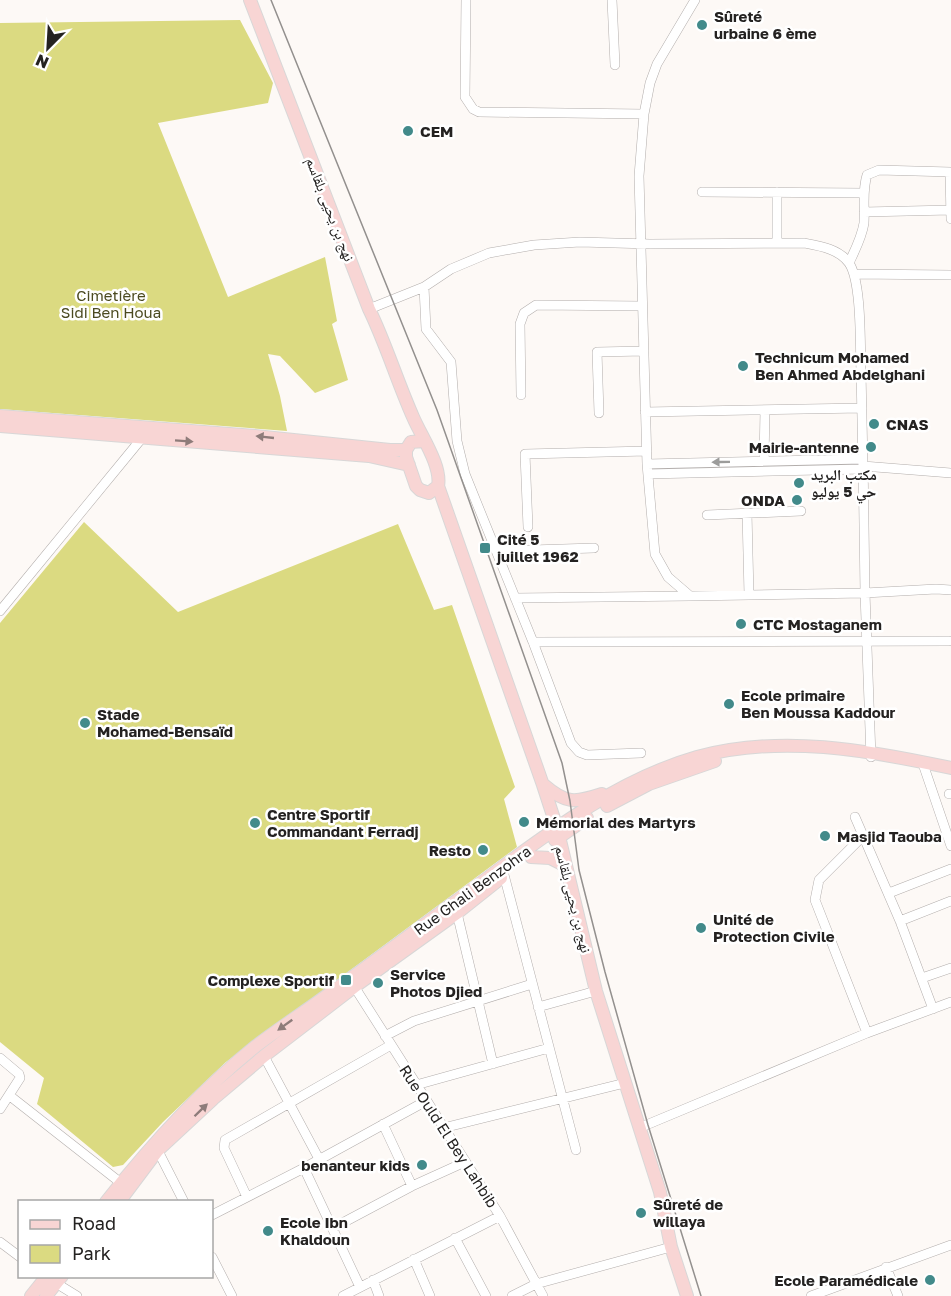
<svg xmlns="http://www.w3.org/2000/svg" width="951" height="1296" viewBox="0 0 951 1296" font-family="'Golos Text','Noto Naskh Arabic',sans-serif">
<rect width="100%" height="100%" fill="#fdf9f6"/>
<path fill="#dbda81" d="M 240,20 L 273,83 L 268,103 L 158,123 L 228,297 L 325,257 L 337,321 L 332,324 L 348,380 L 315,393 L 280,356 L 268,354 L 280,396 L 287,431 L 0,409 L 0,23 Z
M 84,522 L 178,612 L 398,524 L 434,610 L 452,605 L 515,787 L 504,799 L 517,847 L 226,1062 L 163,1122 L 123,1165 L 113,1167 L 37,1104 L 44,1078 L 0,1042 L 0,623 Z"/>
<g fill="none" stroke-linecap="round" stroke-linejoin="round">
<g stroke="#b3aeac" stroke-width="10">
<path id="minor" d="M 466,0 L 465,97 L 473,109 L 479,112 L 644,114
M 612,0 L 615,65
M 695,0 L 657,64 L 650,83 L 644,114 L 639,176 L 647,464 L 655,554 L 668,577 L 690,596 L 865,593 L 871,757
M 950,172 L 951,219
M 702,192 L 864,193
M 864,212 L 951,210
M 777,243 L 777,192
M 849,263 C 855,250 862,237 864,223 C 865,206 862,191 867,175 L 879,170 L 951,172
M 855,274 L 951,275
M 424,287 L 426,329 L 451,362 L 457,441 L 465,474 L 533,642 L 571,743 L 579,752 L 587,755 L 641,753
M 369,309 L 424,287 L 451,269 L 489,253 L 534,245 L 580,242 L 650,244 L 804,243 C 820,246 839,249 849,263 C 862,282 860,347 861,372 C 863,446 864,519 865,593 L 936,589 L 951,590
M 521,395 L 520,324 L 524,313 L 536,305 L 642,306
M 645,412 L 862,408
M 599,413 L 597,352 L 644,351
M 764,461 L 765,410
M 647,464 L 863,459
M 863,466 L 951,473
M 648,474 L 863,469
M 747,513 L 749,595
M 707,515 L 801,511
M 528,527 L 525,454 L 647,451
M 497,551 L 594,548
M 515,598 L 690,596
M 0,611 L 142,438 L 143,434
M 533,642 L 949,641
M 922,761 L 951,846
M 949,794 L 951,794
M 855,817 L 900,921 L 933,1009
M 863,836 L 819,880 L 815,900 L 867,1033
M 503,871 L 576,1150
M 889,893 L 951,869
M 457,913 L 493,1064
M 900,921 L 951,901
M 922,978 L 951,968
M 352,983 L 500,1216 L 543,1296
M 538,1007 L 596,991
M 385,1036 L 414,1021 L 532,984
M 264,1056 L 319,1159
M 0,1058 L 19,1074 L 20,1078 L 0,1109
M 416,1085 L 549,1048
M 10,1096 L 121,1183
M 383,1124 L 412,1186
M 443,1128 L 625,1083
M 639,1128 L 867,1033 L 951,1002
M 156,1147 L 184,1202
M 304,1168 L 360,1287
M 247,1197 L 224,1148 L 225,1140 L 391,1045
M 212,1215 L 304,1168 L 426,1101
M 333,1228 L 412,1186 L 465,1162
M 455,1238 L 486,1296
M 0,1242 L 20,1257
M 212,1257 L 232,1296
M 414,1259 L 430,1296
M 886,1267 L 898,1296
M 51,1280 L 77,1296
M 373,1280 L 379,1296
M 343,1296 L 500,1216
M 512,1296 L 536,1284 L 671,1247
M 811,1296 L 951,1245"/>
</g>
<g stroke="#d8d7d7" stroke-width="14">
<path id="major" d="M 250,0 L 369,309 C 386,344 397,381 413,417 C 421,436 442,466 438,486 L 543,785 L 557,828 L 596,991 L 660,1192 L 671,1247 L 687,1296
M 0,416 L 255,436 L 390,450 L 406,450
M 0,426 L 369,456 L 409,465
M 424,441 L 411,442 L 406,450 L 406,457 L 416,486 L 420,490 L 429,493 L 438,486
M 544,785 C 566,804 575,803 602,794
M 607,806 L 649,784 L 715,761
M 555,840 L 587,818
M 531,857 L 550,858 L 566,866
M 106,1202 C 151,1145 200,1091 256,1046 C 277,1030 300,1015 322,999 C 367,967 411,934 456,901 C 531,847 606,783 697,757 C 780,734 868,750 951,768
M 119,1202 L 158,1150 L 213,1099 L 264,1056 L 354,987 L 457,913 L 501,878
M 31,1296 L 47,1276
M 46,1296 L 62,1276"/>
</g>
<use href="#minor" stroke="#fff" stroke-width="9"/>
<use href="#major" stroke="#f8d5d4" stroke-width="12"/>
<path stroke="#93908e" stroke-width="1.5" d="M 271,0 L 437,410 L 562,763 L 570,801 L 579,870 L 605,972 L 648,1125 L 701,1296"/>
</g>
<defs><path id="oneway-solid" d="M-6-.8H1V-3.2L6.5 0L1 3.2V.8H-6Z" transform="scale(1.5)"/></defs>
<g fill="#8e7c7a">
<use href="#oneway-solid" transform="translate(265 437) rotate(-174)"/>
<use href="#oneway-solid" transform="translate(184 441) rotate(4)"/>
<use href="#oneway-solid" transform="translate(285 1025) rotate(144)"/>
<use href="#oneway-solid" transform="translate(201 1110) rotate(-44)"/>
</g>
<use fill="#9c9c9b" href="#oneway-solid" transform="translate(721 462) rotate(179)"/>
<g fill="#428a8a" stroke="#fff" stroke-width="2">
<circle cx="702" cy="25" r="6"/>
<circle cx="408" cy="131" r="6"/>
<circle cx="743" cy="366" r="6"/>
<circle cx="874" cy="424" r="6"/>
<circle cx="871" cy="447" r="6"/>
<circle cx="799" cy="483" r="6"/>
<circle cx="797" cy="500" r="6"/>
<rect x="479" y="542" width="12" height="12" rx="3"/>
<circle cx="741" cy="624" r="6"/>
<circle cx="729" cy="704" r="6"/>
<circle cx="85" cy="723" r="6"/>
<circle cx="524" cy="822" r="6"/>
<circle cx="255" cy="823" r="6"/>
<circle cx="825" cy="836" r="6"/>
<circle cx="483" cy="850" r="6"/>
<circle cx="701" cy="928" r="6"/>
<rect x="340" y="974" width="12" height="12" rx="3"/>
<circle cx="378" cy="983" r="6"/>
<circle cx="422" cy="1165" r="6"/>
<circle cx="641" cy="1213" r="6"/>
<circle cx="268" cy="1231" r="6"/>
<circle cx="930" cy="1280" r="6"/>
</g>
<g text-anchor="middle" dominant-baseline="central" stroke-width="5" stroke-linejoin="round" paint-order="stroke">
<g font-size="15" font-weight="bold" fill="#242221" stroke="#fff" text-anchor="start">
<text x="714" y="16">Sûreté<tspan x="714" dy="17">urbaine 6 ème</tspan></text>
<text x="420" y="131">CEM</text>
<text x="755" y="357">Technicum Mohamed<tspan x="755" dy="17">Ben Ahmed Abdelghani</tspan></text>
<text x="886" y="424">CNAS</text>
<text x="859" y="447" text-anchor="end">Mairie-antenne</text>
<text x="811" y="474">مكتب البريد<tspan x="811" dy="17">حي 5 يوليو</tspan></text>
<text x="785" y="500" text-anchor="end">ONDA</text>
<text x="497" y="539">Cité 5<tspan x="497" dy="17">juillet 1962</tspan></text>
<text x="753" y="624">CTC Mostaganem</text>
<text x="741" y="695">Ecole primaire<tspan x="741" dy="17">Ben Moussa Kaddour</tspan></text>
<text x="97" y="714">Stade<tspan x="97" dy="17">Mohamed-Bensaïd</tspan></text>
<text x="267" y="814">Centre Sportif<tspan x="267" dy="17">Commandant Ferradj</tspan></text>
<text x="536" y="822">Mémorial des Martyrs</text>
<text x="837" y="836">Masjid Taouba</text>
<text x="471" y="850" text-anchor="end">Resto</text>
<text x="713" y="919">Unité de<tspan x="713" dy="17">Protection Civile</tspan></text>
<text x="390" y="974">Service<tspan x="390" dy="17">Photos Djied</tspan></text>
<text x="334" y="980" text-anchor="end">Complexe Sportif</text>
<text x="410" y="1165" text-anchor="end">benanteur kids</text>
<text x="653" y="1204">Sûreté de<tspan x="653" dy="17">willaya</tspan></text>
<text x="280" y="1222">Ecole Ibn<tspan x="280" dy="17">Khaldoun</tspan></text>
<text x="918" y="1280" text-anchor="end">Ecole Paramédicale</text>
</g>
<g font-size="15" fill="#242221" stroke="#fff">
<text transform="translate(331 209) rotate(69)">نهج بن يحيى بلقاسم</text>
<text transform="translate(472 890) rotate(-36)">Rue Ghali Benzohra</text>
<text transform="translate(574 899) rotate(76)">نهج بن يحيى بلقاسم</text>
<text transform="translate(449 1136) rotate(57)">Rue Ould El Bey Lahbib</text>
</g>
<g font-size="15" fill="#4b4a20" stroke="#fff">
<text x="111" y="295">Cimetière<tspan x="111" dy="17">Sidi Ben Houa</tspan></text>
</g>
</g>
<rect x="18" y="1200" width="195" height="78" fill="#ffffff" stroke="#a7a7a6" stroke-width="1.5"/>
<rect x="30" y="1220" width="30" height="9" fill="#f8d5d4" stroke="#a7a7a6" stroke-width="1.5"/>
<text x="72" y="1230" font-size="18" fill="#242221">Road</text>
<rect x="30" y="1245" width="30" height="18" fill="#dbda81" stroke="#a7a7a6" stroke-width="1.5"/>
<text x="72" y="1260" font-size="18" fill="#242221">Park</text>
<g transform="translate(48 48) rotate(204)" stroke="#ffffff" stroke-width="4.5" paint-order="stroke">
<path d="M0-4.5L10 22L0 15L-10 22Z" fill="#242221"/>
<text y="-9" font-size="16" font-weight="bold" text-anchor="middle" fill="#242221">N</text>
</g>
</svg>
